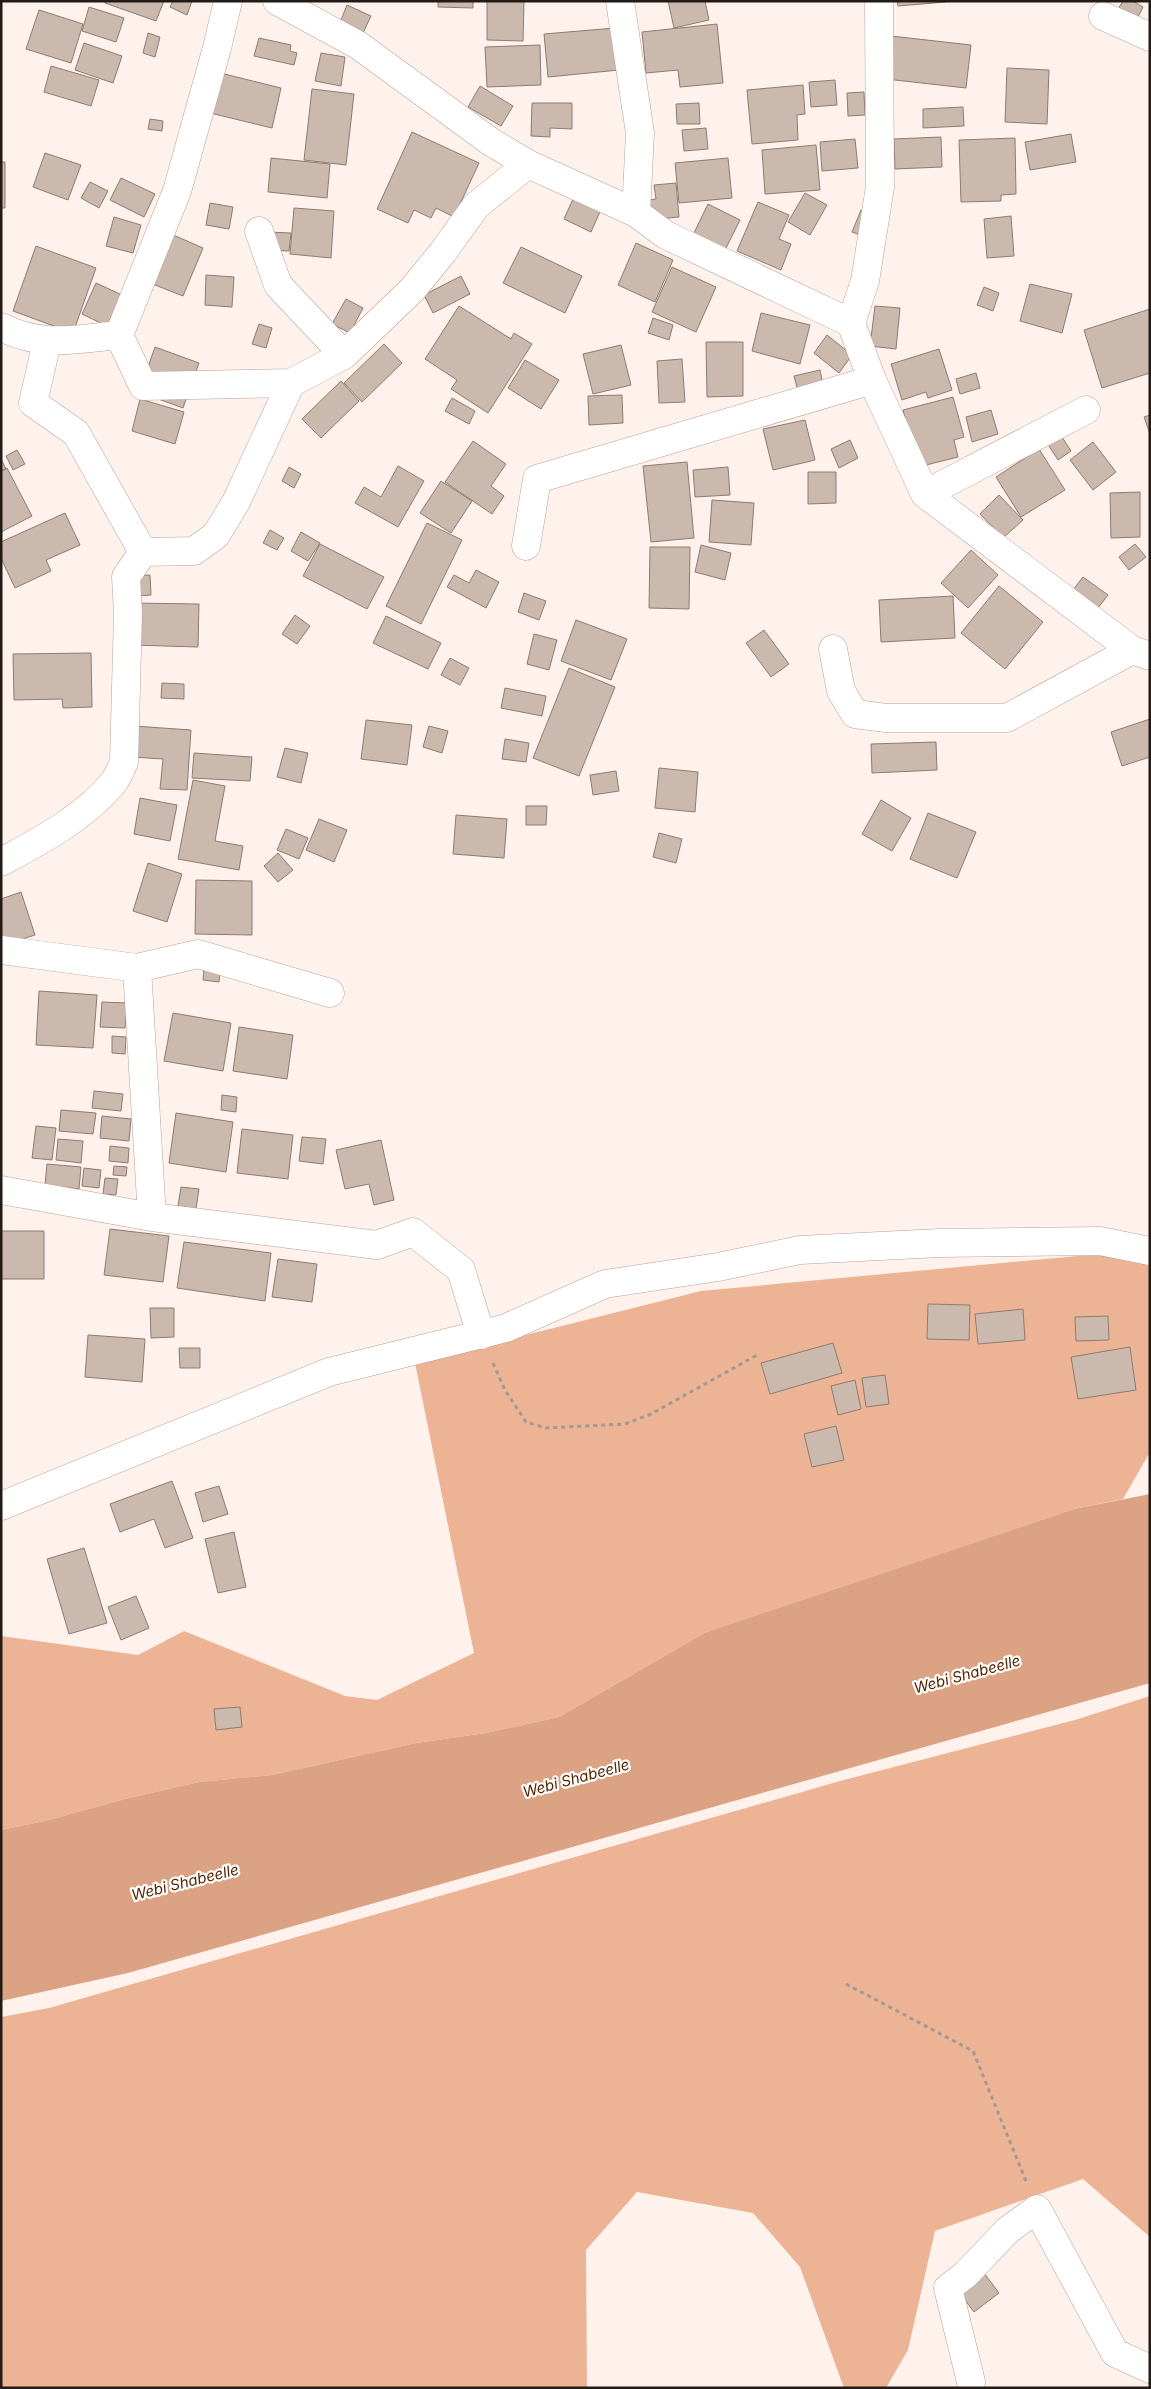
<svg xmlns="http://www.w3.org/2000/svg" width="1151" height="2389" viewBox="0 0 1151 2389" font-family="Inter,sans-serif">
<rect width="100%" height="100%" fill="#fff2ec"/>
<path fill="#ecb394" d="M 1110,1253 L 1150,1260 L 1150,1452 L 1123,1499 L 1074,1509 L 706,1632 L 559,1717 L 486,1733 L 416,1743 L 272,1775 L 199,1782 L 125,1799 L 49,1820 L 1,1830 L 1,1636 L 138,1655 L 184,1631 L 345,1696 L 377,1700 L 474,1653 L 415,1363 L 701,1291 Z
M 1150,1696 L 1150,2237 L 1083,2179 L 935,2231 L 908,2350 L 886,2388 L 844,2388 L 800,2267 L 753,2213 L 637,2192 L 586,2250 L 587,2388 L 1,2388 L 1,2017 L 49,2008 L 840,1781 L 1075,1720 Z"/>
<path fill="#dba384" d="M 1150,1494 L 1150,1683 L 128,1973 L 1,2001 L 1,1830 L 49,1820 L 125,1799 L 199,1782 L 272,1775 L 416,1743 L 486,1733 L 559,1717 L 706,1632 L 1074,1509 Z"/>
<path fill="#ccb9ae" stroke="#8d7b71" d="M 105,1 L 164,1 L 156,21 L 105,3 Z
M 173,1 L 192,1 L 187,15 L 170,7 Z
M 438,1 L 473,1 L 473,8 L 438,7 Z
M 487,1 L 524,1 L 523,41 L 487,40 Z
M 668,1 L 705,1 L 709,20 L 674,28 Z
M 897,1 L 946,1 L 946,2 L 898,6 Z
M 1123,1 L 1133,1 L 1143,7 L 1134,25 L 1115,14 Z
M 347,5 L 371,16 L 362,35 L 339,25 Z
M 89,7 L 124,18 L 116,42 L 82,31 Z
M 39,10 L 83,24 L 71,63 L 26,49 Z
M 717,24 L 723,83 L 680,87 L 678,70 L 646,73 L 642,32 Z
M 615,28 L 619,70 L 548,77 L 544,34 Z
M 148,33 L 160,37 L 155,57 L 143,53 Z
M 891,36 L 971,45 L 966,88 L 886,79 Z
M 259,38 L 291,45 L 290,51 L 297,53 L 294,65 L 254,56 Z
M 84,43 L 122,56 L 113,83 L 75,70 Z
M 540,45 L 541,85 L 487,87 L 485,47 Z
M 321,53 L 345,57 L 341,86 L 315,81 Z
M 51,66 L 99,80 L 91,106 L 44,92 Z
M 1007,68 L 1049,70 L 1047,124 L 1005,122 Z
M 216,72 L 281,88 L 272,128 L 206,112 Z
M 835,80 L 837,105 L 811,107 L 809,82 Z
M 803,85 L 805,114 L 797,115 L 798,140 L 752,144 L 747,90 Z
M 480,86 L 513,106 L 501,126 L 468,107 Z
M 312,89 L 354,94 L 346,165 L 304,160 Z
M 864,92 L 865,115 L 848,116 L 847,93 Z
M 532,103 L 572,103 L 572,129 L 550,128 L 550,137 L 531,136 Z
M 699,103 L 700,124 L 677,124 L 676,104 Z
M 963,107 L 964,126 L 923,128 L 923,109 Z
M 150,119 L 163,121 L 162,131 L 148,129 Z
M 706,128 L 708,149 L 684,151 L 682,130 Z
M 412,132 L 479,163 L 454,217 L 436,208 L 431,218 L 414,210 L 408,223 L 377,209 Z
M 1071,134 L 1076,162 L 1030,170 L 1025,142 Z
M 941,137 L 942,167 L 895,169 L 894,139 Z
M 1015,138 L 1016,194 L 1001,195 L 1001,201 L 961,202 L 959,140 Z
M 855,139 L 858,168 L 822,171 L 820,142 Z
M 816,145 L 820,190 L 765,194 L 762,150 Z
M 45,153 L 81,165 L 68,200 L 33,187 Z
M 271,158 L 330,164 L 327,198 L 268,192 Z
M 728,158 L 732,198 L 679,203 L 675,163 Z
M 1,162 L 5,162 L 5,208 L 1,208 Z
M 121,178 L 155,194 L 144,217 L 110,200 Z
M 90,182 L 108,191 L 99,208 L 81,198 Z
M 676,183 L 679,217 L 657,219 L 649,213 L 648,200 L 656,199 L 654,185 Z
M 805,193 L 827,205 L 810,235 L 788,222 Z
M 573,199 L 603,205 L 591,232 L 564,219 Z
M 758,202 L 789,215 L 779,239 L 791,244 L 781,270 L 737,251 Z
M 210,203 L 233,207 L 229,229 L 206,225 Z
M 708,204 L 740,220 L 724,252 L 692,237 Z
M 294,208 L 334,211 L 331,258 L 290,254 Z
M 861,210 L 874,216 L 865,237 L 852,232 Z
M 1011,216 L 1014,256 L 987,258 L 984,219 Z
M 114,217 L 141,225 L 133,253 L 106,246 Z
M 268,232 L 291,233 L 289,251 L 267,250 Z
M 171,234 L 203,248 L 183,296 L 150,283 Z
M 636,243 L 673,260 L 655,302 L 618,285 Z
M 36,246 L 96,268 L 73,333 L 13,311 Z
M 521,247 L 582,276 L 565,313 L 503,283 Z
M 672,267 L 716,287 L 696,332 L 652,312 Z
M 206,275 L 234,277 L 232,307 L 205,305 Z
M 461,276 L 470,294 L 433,313 L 424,295 Z
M 96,283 L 122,295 L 107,326 L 82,314 Z
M 1030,284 L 1072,294 L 1062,333 L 1020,321 Z
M 984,287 L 999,293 L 993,311 L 977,305 Z
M 346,299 L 363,308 L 350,333 L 332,324 Z
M 459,306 L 511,339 L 514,333 L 532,344 L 488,413 L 451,389 L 457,380 L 425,359 Z
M 875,306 L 900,308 L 896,349 L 870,346 Z
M 1150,309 L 1150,373 L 1102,388 L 1084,330 Z
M 761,313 L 810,325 L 800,364 L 752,351 Z
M 653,318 L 673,325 L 669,340 L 648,333 Z
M 259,324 L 272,328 L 266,348 L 252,344 Z
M 827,335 L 852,355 L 839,373 L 814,353 Z
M 706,342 L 743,342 L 743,396 L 707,397 Z
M 384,344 L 402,363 L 362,402 L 344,383 Z
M 621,345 L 631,385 L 593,394 L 583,354 Z
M 155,347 L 199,363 L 183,408 L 139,392 Z
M 939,349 L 952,390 L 928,398 L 926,392 L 902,400 L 891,364 Z
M 682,359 L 685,402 L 659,403 L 657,361 Z
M 525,360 L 559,380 L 541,409 L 508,388 Z
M 820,370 L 824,389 L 799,395 L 794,376 Z
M 976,373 L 980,388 L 960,394 L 956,379 Z
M 341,381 L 359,401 L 321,438 L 302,419 Z
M 622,395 L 623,423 L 589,425 L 588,396 Z
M 953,397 L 964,437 L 954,440 L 958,457 L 918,467 L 903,410 Z
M 452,398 L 475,411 L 469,424 L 445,411 Z
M 140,399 L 184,412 L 175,444 L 132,431 Z
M 991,410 L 998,434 L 972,442 L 966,417 Z
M 1150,415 L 1150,434 L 1144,417 Z
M 805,420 L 815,460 L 773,470 L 763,429 Z
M 1060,434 L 1071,451 L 1058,460 L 1047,443 Z
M 850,440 L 858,458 L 839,468 L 831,449 Z
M 473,441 L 506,464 L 491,486 L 504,496 L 492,514 L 445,482 Z
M 1093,442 L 1116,472 L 1093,490 L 1070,460 Z
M 1039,449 L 1065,490 L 1021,517 L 996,477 Z
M 17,450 L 25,464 L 13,470 L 6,456 Z
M 1,459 L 6,469 L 1,471 Z
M 687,462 L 694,538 L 651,542 L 643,466 Z
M 398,466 L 424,481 L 398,527 L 355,503 L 364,487 L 381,497 Z
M 289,467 L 301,474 L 294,488 L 282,481 Z
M 728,467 L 730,495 L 695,497 L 693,470 Z
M 7,468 L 32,516 L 1,532 L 1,471 Z
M 808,472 L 836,472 L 836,503 L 808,504 Z
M 441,481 L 472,501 L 451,533 L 420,513 Z
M 1140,492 L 1140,537 L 1111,538 L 1110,493 Z
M 999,495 L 1023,520 L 1003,538 L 980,514 Z
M 712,500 L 754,503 L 751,545 L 709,542 Z
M 65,513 L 80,545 L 46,560 L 51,571 L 15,588 L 1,558 L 1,542 Z
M 427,523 L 462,540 L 421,624 L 386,606 Z
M 270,530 L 284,538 L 277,550 L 263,543 Z
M 301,532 L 320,543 L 308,561 L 291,551 Z
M 320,544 L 384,577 L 367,609 L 303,576 Z
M 1135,544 L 1146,557 L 1129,570 L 1119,557 Z
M 701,545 L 731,553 L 725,580 L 695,572 Z
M 650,547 L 690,547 L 689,609 L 649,608 Z
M 971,550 L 998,575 L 968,608 L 941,583 Z
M 476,570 L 499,582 L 486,608 L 447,587 L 454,575 L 469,583 Z
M 150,575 L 151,595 L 137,596 L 135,576 Z
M 1083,577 L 1108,595 L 1094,613 L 1073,590 Z
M 999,586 L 1043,622 L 1005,669 L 961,633 Z
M 524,593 L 546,601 L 539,620 L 518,612 Z
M 953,596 L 955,638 L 881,642 L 879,600 Z
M 132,603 L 199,604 L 198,647 L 131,645 Z
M 295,615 L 310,626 L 297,644 L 282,634 Z
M 386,616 L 441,643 L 428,669 L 373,643 Z
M 576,620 L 627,639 L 611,680 L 561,661 Z
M 764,630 L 789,664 L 771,677 L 746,643 Z
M 534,634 L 557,640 L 549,670 L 527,664 Z
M 91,653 L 92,707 L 63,708 L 62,699 L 14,700 L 13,654 Z
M 450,658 L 469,668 L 460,685 L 441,675 Z
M 569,668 L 615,687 L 579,776 L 533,758 Z
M 162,683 L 184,684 L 184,699 L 161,698 Z
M 505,688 L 546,696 L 542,716 L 501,708 Z
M 1150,719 L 1150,757 L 1122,766 L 1111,732 Z
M 366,720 L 412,725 L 407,765 L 361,759 Z
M 134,726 L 191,730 L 187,790 L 160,789 L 163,759 L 132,757 Z
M 429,726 L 448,731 L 442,753 L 423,747 Z
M 505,739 L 529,743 L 526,762 L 502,759 Z
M 936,742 L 937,770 L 872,773 L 871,744 Z
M 285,748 L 308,753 L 301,783 L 277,777 Z
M 194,753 L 252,757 L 250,781 L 192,778 Z
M 659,768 L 698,772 L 695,812 L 655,808 Z
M 616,771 L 619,791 L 593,795 L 590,775 Z
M 193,780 L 225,786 L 215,841 L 243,846 L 239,870 L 178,859 Z
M 140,798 L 177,805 L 170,841 L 134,834 Z
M 881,800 L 911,818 L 892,851 L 862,834 Z
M 526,806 L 547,806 L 546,825 L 526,825 Z
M 928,813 L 976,832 L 957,878 L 910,859 Z
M 456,815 L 507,819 L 504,858 L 453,854 Z
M 319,819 L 347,830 L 334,862 L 306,850 Z
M 286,829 L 308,838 L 299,859 L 277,850 Z
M 659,833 L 682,839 L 676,863 L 653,857 Z
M 278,853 L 293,870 L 278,882 L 264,866 Z
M 148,863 L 182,874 L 167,922 L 133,911 Z
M 196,880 L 252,881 L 252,935 L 195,934 Z
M 21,892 L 35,935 L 1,946 L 1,899 Z
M 204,968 L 220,970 L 219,982 L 203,980 Z
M 39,991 L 97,995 L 93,1048 L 36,1045 Z
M 102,1002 L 127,1003 L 125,1028 L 100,1027 Z
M 173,1013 L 231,1023 L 223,1071 L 164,1061 Z
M 239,1027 L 293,1035 L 287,1079 L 233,1071 Z
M 112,1036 L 126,1037 L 125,1054 L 112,1053 Z
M 94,1091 L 123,1094 L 121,1111 L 92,1108 Z
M 222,1095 L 237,1097 L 236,1112 L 221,1110 Z
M 61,1110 L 96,1113 L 93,1134 L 59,1131 Z
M 176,1113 L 233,1122 L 226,1172 L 169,1163 Z
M 102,1116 L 131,1119 L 129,1141 L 100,1138 Z
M 36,1126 L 56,1128 L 52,1160 L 32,1158 Z
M 242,1129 L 293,1135 L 288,1179 L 237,1173 Z
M 302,1137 L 326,1139 L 323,1164 L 299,1161 Z
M 58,1139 L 83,1141 L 81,1163 L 56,1160 Z
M 381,1140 L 394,1200 L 374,1205 L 369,1184 L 345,1189 L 336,1150 Z
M 110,1146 L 129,1148 L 128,1163 L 109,1161 Z
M 47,1164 L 81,1167 L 79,1189 L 45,1185 Z
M 114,1166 L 127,1167 L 126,1176 L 113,1175 Z
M 84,1168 L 101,1170 L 99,1188 L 82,1186 Z
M 105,1178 L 118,1179 L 116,1195 L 103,1194 Z
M 181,1187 L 199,1189 L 196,1209 L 178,1206 Z
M 110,1229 L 169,1236 L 163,1282 L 104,1275 Z
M 1,1231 L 44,1231 L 44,1279 L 1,1279 Z
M 184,1242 L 271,1253 L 265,1301 L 177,1288 Z
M 278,1259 L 317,1264 L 312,1302 L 272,1297 Z
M 928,1304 L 970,1305 L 969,1340 L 927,1339 Z
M 150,1308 L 174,1308 L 174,1337 L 151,1338 Z
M 1023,1309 L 1025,1340 L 978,1344 L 975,1314 Z
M 1108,1316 L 1109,1340 L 1076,1341 L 1075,1317 Z
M 88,1335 L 145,1339 L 142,1382 L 85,1377 Z
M 833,1343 L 842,1373 L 770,1394 L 761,1363 Z
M 1130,1347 L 1136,1390 L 1078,1399 L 1071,1357 Z
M 179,1348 L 200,1348 L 200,1368 L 180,1368 Z
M 885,1375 L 889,1404 L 866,1407 L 862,1378 Z
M 855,1380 L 861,1409 L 838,1415 L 831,1386 Z
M 836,1426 L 844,1460 L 812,1467 L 804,1434 Z
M 172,1481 L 193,1538 L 165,1548 L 154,1519 L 120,1532 L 110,1504 Z
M 219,1486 L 228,1514 L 203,1522 L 195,1493 Z
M 234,1532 L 246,1587 L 218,1593 L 205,1539 Z
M 84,1548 L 107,1623 L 69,1634 L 47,1559 Z
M 136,1596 L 149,1628 L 121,1640 L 108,1607 Z
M 240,1707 L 242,1727 L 216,1730 L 214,1709 Z
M 984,2273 L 999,2293 L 974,2312 L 959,2292 Z"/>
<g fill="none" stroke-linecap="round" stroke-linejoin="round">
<g stroke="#b6a298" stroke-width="29">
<path id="minor" d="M 228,1 L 217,48 L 177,191 L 119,335 L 143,386 L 291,383 L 344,355 L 412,290 L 443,252 L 476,206 L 528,164
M 277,1 L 358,45 L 491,142 L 528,164 L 636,213 L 666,235 L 851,323
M 620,1 L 640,133 L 636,213
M 879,1 L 880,187 L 865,281 L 851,323 L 872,380 L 925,494 L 1132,650 L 1150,656
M 1103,16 L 1150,37
M 259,231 L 278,285 L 344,355
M 1,327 C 43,348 75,339 119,335
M 47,342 L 33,403 L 76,433 L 143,552
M 925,494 L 1086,410
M 526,546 L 537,479 L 872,380
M 833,649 L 841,691 L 855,714 L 886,718 L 1007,718 L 1132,650
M 1,862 C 40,841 84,818 113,783 C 118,777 121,769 124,762 L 128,613 L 126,577 L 143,552 L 194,551 L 216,535 L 236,502 L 291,383
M 1,950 L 137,968 L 198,954 L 330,993
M 137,968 L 152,1217
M 1,1190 L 152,1217 L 377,1245 L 413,1232 L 461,1270 L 481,1335
M 971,2382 L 948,2288 L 965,2275 L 1008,2230 L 1037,2209 L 1115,2353 L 1150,2369"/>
</g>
<g stroke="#b6a298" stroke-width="29">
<path id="tertiary" d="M 1,1506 L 329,1372 L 506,1328 L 605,1284 L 718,1267 L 800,1250 L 940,1243 L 1100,1241 L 1150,1251"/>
</g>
<path stroke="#a39893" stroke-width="3" stroke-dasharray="4 4" stroke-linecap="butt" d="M 493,1363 L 505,1390 L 526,1422 L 546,1428 L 625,1424 L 651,1414 L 759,1354
M 846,1984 L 973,2051 L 1026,2181"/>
<use href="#minor" stroke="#fff" stroke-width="28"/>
<use href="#tertiary" stroke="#fff" stroke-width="28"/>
</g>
<g text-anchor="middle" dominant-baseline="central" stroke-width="4.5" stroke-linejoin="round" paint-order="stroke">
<g font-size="15" font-style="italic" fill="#572400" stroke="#fff">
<text transform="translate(967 1674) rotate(-15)">Webi Shabeelle</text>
<text transform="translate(576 1778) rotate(-15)">Webi Shabeelle</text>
<text transform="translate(185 1882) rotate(-14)">Webi Shabeelle</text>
</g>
</g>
<rect width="1151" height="2389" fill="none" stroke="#221b17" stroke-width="5"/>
</svg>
